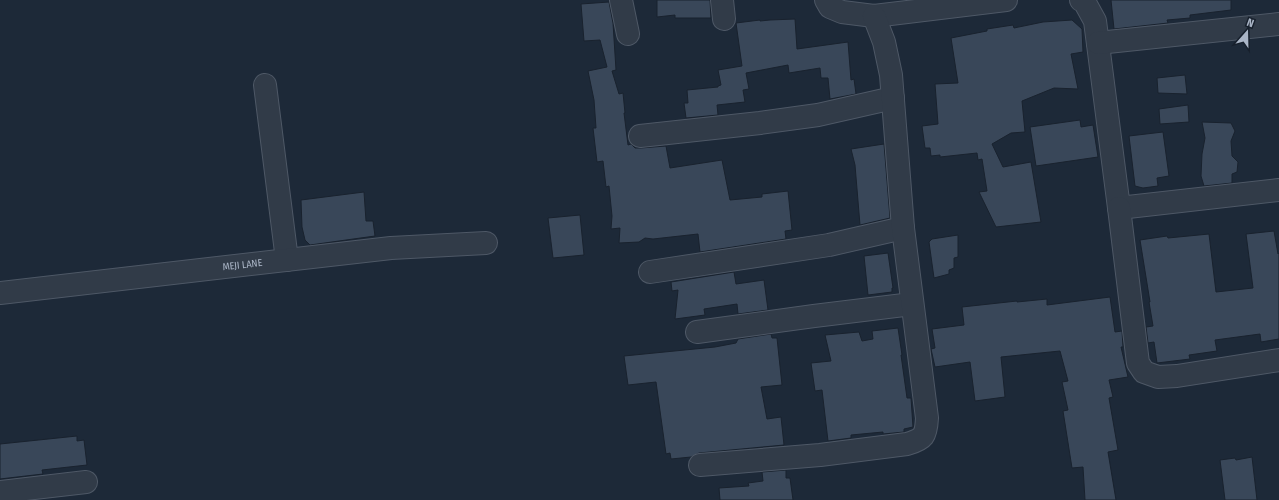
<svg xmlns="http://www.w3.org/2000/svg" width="1279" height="500" viewBox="0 0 1279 500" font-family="'Fira Sans Condensed',sans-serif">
<rect width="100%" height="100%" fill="#1d2938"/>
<path fill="#394759" stroke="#19222e" d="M 657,0 L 710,0 L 711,18 L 675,18 L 675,15 L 657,17 Z
M 1111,0 L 1231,0 L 1231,10 L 1190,15 L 1190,18 L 1167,20 L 1168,23 L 1114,29 Z
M 609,2 L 613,23 L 616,70 L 612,71 L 619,94 L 623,93 L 625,113 L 624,113 L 628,145 L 631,144 L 635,148 L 641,148 L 666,146 L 670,168 L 722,160 L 730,200 L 762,197 L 762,194 L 788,191 L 792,230 L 785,231 L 786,239 L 700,252 L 698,234 L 653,239 L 645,238 L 639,242 L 619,243 L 620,228 L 611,229 L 612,216 L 609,186 L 606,187 L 603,161 L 597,162 L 593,128 L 596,128 L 594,100 L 588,71 L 607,67 L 600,40 L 584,41 L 581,4 Z
M 795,19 L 797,49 L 848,42 L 851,80 L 854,79 L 856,94 L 830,99 L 828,78 L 821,78 L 820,68 L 789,73 L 788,65 L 746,73 L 749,89 L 743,90 L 745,102 L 717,105 L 718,115 L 686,118 L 684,103 L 688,103 L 687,90 L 718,87 L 718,86 L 721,85 L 718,70 L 742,66 L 736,23 L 760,20 L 760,21 L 770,20 Z
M 1072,20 L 1082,29 L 1083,52 L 1071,54 L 1078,89 L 1054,88 L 1022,101 L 1025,132 L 1011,133 L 992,144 L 1003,167 L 1031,162 L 1041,222 L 996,227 L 979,192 L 987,191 L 982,159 L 978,160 L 977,153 L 940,157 L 940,155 L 931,156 L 930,148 L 925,148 L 922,126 L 938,124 L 935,84 L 958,83 L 951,38 L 987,31 L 987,29 L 1013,25 L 1014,28 L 1043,22 Z
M 1185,75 L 1187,94 L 1158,93 L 1157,78 Z
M 1188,105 L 1189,122 L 1160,124 L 1159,109 Z
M 1080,120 L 1081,127 L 1093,125 L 1098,157 L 1036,166 L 1030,127 Z
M 1202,122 L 1231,123 L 1235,131 L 1231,141 L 1232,156 L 1238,162 L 1237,172 L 1232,174 L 1232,183 L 1204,186 L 1201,176 L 1202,154 L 1205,138 Z
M 1163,132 L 1169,176 L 1157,178 L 1158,186 L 1143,188 L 1135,186 L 1129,136 Z
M 884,144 L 890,218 L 860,225 L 855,165 L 851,149 Z
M 364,192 L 366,221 L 373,221 L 375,236 L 310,245 L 305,240 L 302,227 L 301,200 Z
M 580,215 L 584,255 L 553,258 L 548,218 Z
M 1274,231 L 1278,254 L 1279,253 L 1279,339 L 1261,342 L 1260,334 L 1215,340 L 1217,351 L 1189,355 L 1190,359 L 1157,363 L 1154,342 L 1148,343 L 1146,327 L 1153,326 L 1149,302 L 1150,302 L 1140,240 L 1167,236 L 1168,238 L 1209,234 L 1216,292 L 1253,288 L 1246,234 Z
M 958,235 L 958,257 L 954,258 L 954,268 L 949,270 L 949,274 L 934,278 L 929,242 L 932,239 Z
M 888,253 L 893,288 L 892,288 L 892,292 L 868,295 L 864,256 Z
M 734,272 L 736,284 L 764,280 L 768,310 L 738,314 L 737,304 L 704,309 L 705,315 L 675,319 L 678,290 L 672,291 L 671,282 Z
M 1110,297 L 1115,332 L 1122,331 L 1123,347 L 1121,347 L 1128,377 L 1109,380 L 1113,397 L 1109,398 L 1118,450 L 1108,452 L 1116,500 L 1085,500 L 1083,467 L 1072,468 L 1063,411 L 1068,410 L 1062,382 L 1068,381 L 1060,351 L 1001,357 L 1005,397 L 975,401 L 970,362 L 935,367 L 931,349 L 935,348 L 932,329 L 964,325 L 962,307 L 1017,301 L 1017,302 L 1047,299 L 1047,305 Z
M 898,328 L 902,355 L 901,355 L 907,398 L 911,398 L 913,427 L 904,429 L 904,432 L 883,434 L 883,432 L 851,435 L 851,438 L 828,441 L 822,390 L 815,391 L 811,363 L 831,361 L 825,335 L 859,332 L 862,341 L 873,339 L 872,331 Z
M 771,334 L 772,338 L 777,338 L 782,385 L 761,387 L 767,419 L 781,417 L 784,445 L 699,453 L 691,457 L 671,459 L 670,453 L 666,454 L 656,382 L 628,385 L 624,356 L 715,347 L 736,343 L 738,339 Z
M 77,436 L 77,441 L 84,440 L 87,465 L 42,470 L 43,474 L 0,479 L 0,444 Z
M 1252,457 L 1257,500 L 1225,500 L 1220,460 L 1235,458 L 1236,460 Z
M 786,470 L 786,478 L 790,478 L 793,500 L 720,500 L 719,488 L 749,486 L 748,483 L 763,481 L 762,472 Z"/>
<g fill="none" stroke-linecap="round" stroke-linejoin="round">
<g stroke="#4e5866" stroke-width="24">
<g id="minor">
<path d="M 621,0 L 628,34"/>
<path d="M 722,0 L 724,19"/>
<path d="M 826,0 L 830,7 L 842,12 L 874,16 L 1006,0"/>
<path d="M 1081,0 L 1084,1 L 1095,21 L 1119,208 L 1279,190"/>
<path d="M 1098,43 L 1279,24"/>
<path d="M 265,85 L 287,260"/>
<path d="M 640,136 L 760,123 L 818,115 L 893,98"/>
<path d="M 1119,208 L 1138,363 L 1144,372 L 1158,377 L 1177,376 L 1279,360"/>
<path d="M 650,272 L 829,245 L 903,228"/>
<path id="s1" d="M 0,293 L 391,248 L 486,243"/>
<path d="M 697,332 L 814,316 L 912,304"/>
<path d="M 700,465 L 820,455 L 907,444 C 924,439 926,436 927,418 L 903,228 L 891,75 L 884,42 L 874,16"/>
<path d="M 0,492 L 86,482"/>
</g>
</g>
<use href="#minor" stroke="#313b48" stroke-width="22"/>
</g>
<g text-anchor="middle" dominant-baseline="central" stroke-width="4" stroke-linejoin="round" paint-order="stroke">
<g font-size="10" fill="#aab5c6" stroke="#17202c">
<text stroke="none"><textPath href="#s1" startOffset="244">MEJI LANE</textPath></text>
</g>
</g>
<g transform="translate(1247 32) rotate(20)" stroke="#17202c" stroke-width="3" paint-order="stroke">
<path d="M0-3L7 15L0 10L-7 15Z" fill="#aab5c6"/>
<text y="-6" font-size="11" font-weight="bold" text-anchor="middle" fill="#aab5c6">N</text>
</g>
</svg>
